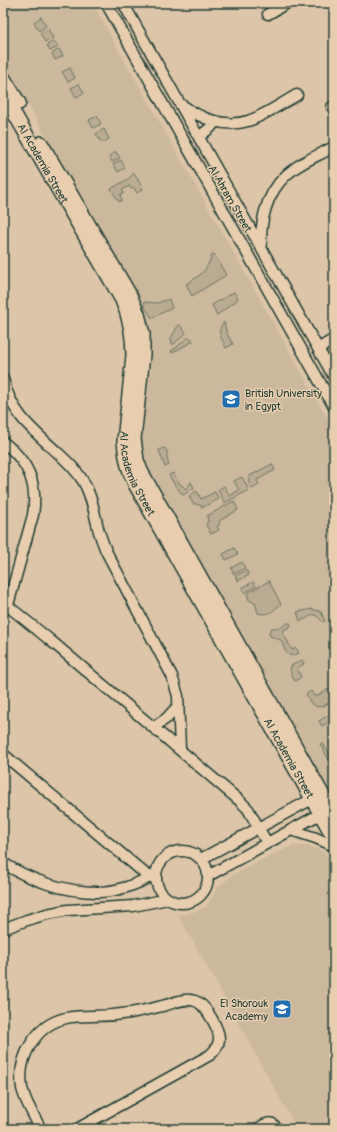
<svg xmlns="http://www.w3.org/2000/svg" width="337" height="1132" viewBox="0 0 337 1132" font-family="Pangolin,sans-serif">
<rect width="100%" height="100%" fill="#dcc5a8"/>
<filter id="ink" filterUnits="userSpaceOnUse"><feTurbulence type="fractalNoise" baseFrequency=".025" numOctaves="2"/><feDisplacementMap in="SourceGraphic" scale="8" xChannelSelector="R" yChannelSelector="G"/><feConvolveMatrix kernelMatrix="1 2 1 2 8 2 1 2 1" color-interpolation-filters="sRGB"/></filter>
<g filter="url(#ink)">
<path fill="#cbb89d" d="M 3,3 L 92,3 L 334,430 L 334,805 L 247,651 L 243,637 L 242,637 L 239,632 L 237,633 L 231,621 L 233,620 L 231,615 L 229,611 L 220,605 L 144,463 L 141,443 L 141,433 L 151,368 L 151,356 L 149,344 L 135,294 L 3,60 Z
M 292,846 L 307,846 L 320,850 L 334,858 L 334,1129 L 297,1129 L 178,914 L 186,914 L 197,911 L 206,907 L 217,888 L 233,875 L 253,864 Z"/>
<path fill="#b9ac92" stroke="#6c7463" d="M 41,17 L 46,26 L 39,31 L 34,22 Z
M 48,29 L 53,38 L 45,42 L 40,33 Z
M 54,41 L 58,47 L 50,51 L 47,45 Z
M 59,49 L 63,56 L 55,60 L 52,54 Z
M 70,68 L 75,78 L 68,82 L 62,72 Z
M 79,84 L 84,93 L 76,97 L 71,88 Z
M 97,116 L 101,124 L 93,128 L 89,120 Z
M 104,129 L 109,139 L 102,143 L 96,134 Z
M 116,152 L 120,158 L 112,162 L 109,156 Z
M 121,160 L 125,168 L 118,172 L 113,164 Z
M 134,173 L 143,189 L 137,193 L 134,188 L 131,189 L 129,186 L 122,190 L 124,193 L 120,195 L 122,200 L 119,202 L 111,189 L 128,179 Z
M 214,254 L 226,275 L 192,296 L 186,284 C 201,275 206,272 212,255 Z
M 234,292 L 238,298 L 236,301 L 217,315 L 212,305 Z
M 169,299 L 172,308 L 152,318 L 144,306 L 144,302 L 157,303 Z
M 224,322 L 227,334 L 233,344 L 226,348 C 221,337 216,332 224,322 Z
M 179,324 L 186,333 L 185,334 L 174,344 L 172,344 L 171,338 Z
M 187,338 L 191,338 L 193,341 L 172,353 L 171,351 L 177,347 Z
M 165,448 L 167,451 L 167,459 L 169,465 L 165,467 L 159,450 Z
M 272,464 L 275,470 L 257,480 L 259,485 L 252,489 L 248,481 L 250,480 L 248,477 Z
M 173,473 L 178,482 L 186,489 L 191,482 L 194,488 L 183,495 L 174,484 L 169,475 Z
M 242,477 L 249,490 L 225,503 L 218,490 L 224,486 L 230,496 L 239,490 L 234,481 Z
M 197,491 L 201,499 L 215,492 L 219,499 L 203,507 L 197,504 L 193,504 L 189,496 Z
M 234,501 L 238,510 L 219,521 L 220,524 L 217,526 L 219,530 L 211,534 L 206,525 L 208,521 L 207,516 Z
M 234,548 L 238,554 L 226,560 L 223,554 Z
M 242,562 L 245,568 L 234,574 L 231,568 Z
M 246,570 L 249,575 L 238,581 L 235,576 Z
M 269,581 L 281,604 C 273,611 269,616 258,613 L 255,603 L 249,600 L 247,593 Z
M 253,582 L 256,586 L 244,593 L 242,588 Z
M 313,609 L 321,612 L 325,621 L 323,622 C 310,608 313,618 300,621 L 297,612 Z
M 287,623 L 290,623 L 291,626 L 282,631 L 292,650 L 296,648 L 299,653 C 286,660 285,650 281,640 L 270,636 L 269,633 C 271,624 276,630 282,627 C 284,626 285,624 287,623 Z
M 302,660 L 304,664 L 297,668 L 301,677 L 295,681 C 292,675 289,672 291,666 Z
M 334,686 L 334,699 L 324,706 L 317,707 L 310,702 L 306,694 L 311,691 L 315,697 Z
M 334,712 L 334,719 L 322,726 L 319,721 Z
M 323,743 L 334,762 L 334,767 L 333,767 L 320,744 Z"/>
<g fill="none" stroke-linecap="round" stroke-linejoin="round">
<g stroke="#1f3d34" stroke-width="13">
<path id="minor" d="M 106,3 L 334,407
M 123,3 L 334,377
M 268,14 L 287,3
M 182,105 C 201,119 225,128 248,121 C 264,116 282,103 297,95
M 332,107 L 334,106
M 199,137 L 210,128 L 215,122
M 261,247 C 260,216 269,186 295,168 C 306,160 319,155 330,149
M 318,349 L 334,339
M 3,379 C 12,415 33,430 59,454 C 68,462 77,471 83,481 C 92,496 94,512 98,528 C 100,536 103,543 106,551 L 172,676 L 178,696 L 180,750
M 3,442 C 28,461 38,483 33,515 L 8,605
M 3,602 L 50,640 L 240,801 L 248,809 L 267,843
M 154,727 L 167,718 L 178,706
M 3,754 L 149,877
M 291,830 L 316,838 L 334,846
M156 877a26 26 0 1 1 52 0a26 26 0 1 1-52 0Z
M 201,859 L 312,799
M 3,863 C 30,880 64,892 97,892 C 116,892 137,885 153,875
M 208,876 L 320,814
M 3,929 L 27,920 L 47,914 L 68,910 L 133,906 L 168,899
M 41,1129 C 34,1116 25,1102 22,1088 C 17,1058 35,1025 66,1018 C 75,1016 84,1016 93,1016 C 105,1016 118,1015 130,1013 C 141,1011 151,1009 162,1006 C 172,1004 184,997 195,1001 C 205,1003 220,1030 219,1040 C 218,1047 215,1051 210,1055 L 77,1129
M 258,1129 C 265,1123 272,1120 277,1129"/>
</g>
<g stroke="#1f3d34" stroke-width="16">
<g id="tertiary">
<path d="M 3,77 L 19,103"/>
<path id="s1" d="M 3,94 L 122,300 C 130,318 133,336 133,356 L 124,441 C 125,457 128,470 135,484 L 334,838"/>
<path d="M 41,143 L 130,295 L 138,314 L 143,334 L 143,355 L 134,439 L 137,460 L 141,471 L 334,815"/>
</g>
</g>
<use href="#minor" stroke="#e8ceaf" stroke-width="10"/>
<use href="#tertiary" stroke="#e8ceaf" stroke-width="13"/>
</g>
</g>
<defs>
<g id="university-square" transform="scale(1)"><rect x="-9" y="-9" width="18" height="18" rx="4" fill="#1f6fb2" stroke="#e8ceaf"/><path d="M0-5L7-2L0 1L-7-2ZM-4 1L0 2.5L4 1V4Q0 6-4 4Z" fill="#fff"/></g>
</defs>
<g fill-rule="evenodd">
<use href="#university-square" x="231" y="399"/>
<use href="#university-square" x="282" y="1009"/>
</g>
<g text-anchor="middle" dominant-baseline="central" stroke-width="3" stroke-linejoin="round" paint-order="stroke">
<g font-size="11" fill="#1f3d34" stroke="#e8ceaf">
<text stroke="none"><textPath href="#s1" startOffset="80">Al Academia Street</textPath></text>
<text transform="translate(230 199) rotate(60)">Al Ahram Street</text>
<text stroke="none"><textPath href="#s1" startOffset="416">Al Academia Street</textPath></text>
<text stroke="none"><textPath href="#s1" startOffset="740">Al Academia Street</textPath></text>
</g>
<g font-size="11" fill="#1f3d34" stroke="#e8ceaf" text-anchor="start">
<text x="245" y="393">British University<tspan x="245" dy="13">in Egypt</tspan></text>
<text x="268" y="1003" text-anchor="end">El Shorouk<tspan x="268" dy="13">Academy</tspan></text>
</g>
</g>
<rect width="337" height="1132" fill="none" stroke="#e8ceaf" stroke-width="16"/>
<rect x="8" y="8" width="321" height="1116" fill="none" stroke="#1f3d34" stroke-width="1.5" filter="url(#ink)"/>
</svg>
